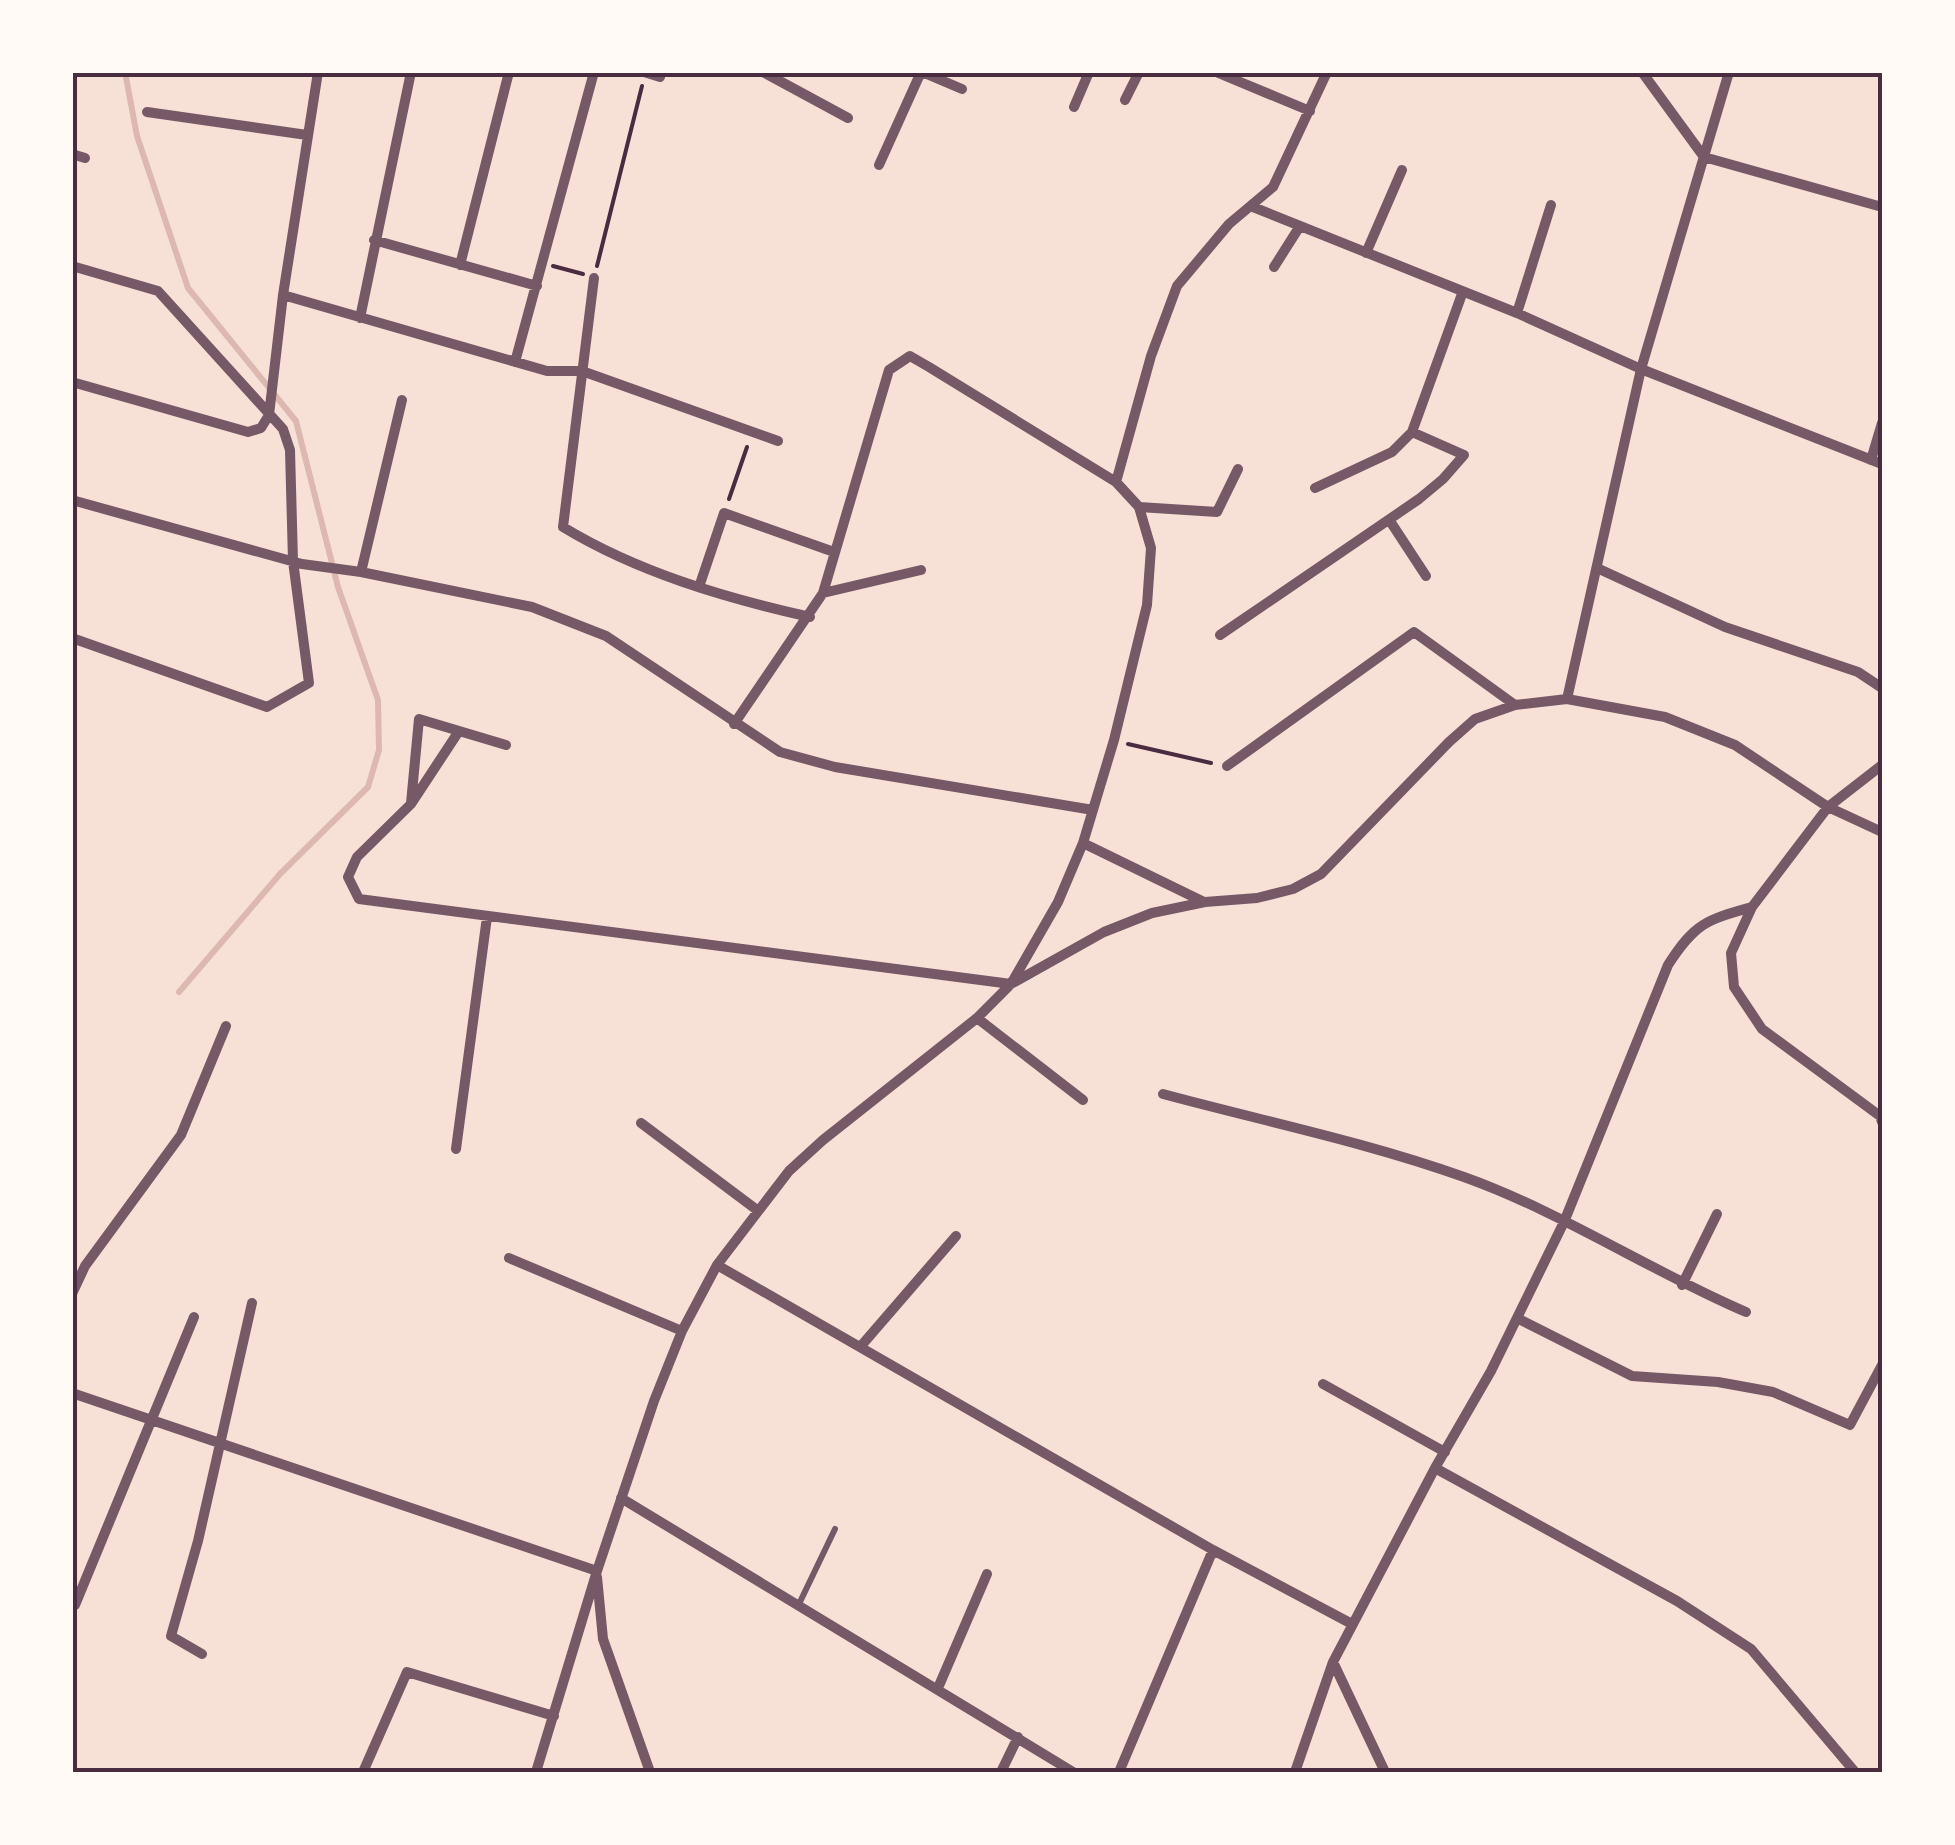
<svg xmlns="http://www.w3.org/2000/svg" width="1955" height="1845" viewBox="0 0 1955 1845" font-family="Lato,sans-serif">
<rect width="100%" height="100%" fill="#f7e1d7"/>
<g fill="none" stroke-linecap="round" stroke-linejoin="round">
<path stroke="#dcb8b0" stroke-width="6" d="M 125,72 L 137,136 L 188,288 L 296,421 L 338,587 L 378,700 L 379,750 L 368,787 L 280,874 L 179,992"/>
<path stroke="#4a2c40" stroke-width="4" d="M 553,266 L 583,274
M 597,266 L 642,86
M 729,499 L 747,447
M 1128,744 L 1211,763"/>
<path stroke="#755966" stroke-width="6" d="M 799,1604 L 835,1529"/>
<path stroke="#755966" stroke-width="10" d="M 644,72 L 660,77
M 763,72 L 848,118
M 922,72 L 962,89
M 1216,72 L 1310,111
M 1642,72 L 1704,157 L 1882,207
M 1125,100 L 1139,72
M 1074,107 L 1089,72
M 147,112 L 307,135
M 72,154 L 85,158
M 879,165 L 921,72
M 1253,207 L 1517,313 L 1641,369 L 1882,464
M 374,240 L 537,286
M 1366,253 L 1402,170
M 460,265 L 509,72
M 72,266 L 158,291 L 283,429 L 290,450 L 293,561 L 309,683 L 267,707 L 72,638
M 1274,267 L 1300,226
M 594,278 L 563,527 C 637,572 725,598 810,617
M 283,295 L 547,371 L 582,371 L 778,441
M 1517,313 L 1551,205
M 360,318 L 411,72
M 515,362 L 594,72
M 72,382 L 248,432 L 261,428 L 269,415 L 283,295 L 318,72
M 1871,460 L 1882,423
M 1116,482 L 1151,356 L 1177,286 L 1229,224 L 1273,187 L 1327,72
M 1315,488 L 1392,452 L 1412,432 L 1462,294
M 72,500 L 302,564 L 361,572 L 532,607 L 606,636 L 780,752 L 835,767 L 1093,810
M 1139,507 L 1217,512 L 1238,469
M 1390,521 L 1426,576
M 1597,568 L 1725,627 L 1858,672 L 1882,688
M 361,572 L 402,400
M 699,587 L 724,513 L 834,552
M 823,593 L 921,570
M 1220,635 L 1419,499 L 1443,479 L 1464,455 L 1412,432
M 1567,699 L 1641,369 L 1729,72
M 459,731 L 411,804 L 357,857 L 348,877 L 359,899 L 1011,984 L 1058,902 L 1083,843 L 1114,740 L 1147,605 L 1151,548 L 1139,507 L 1116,482 L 929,367 L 910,356 L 889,370 L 823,593 L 734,724
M 1882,765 L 1828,807 L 1752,907 L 1731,953 L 1734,987 L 1762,1029 L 1880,1116 L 1882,1122
M 1227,766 L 1414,632 L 1515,705
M 411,803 L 419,719 L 506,745
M 1083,843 L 1204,902
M 977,1018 L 1083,1100
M 1163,1094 C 1263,1121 1366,1142 1464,1177 C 1562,1212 1650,1271 1746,1312
M 641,1123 L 757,1210
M 456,1149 L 487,917
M 509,1258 L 682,1331
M 717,1265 L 1213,1550 L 1352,1624
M 1682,1285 L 1717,1214
M 72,1294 L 85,1266 L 181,1135 L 226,1026
M 1517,1318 L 1632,1376 L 1718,1382 L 1773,1392 L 1850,1425 L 1882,1365
M 861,1346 L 956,1236
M 1323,1384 L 1445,1452
M 72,1393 L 597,1571
M 1435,1468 L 1677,1601 L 1751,1649 L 1855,1772
M 621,1498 L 1073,1772
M 597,1577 L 603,1639 L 650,1772
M 75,1605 L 194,1317
M 202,1654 L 171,1636 L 198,1541 L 252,1303
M 1333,1662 L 1385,1772
M 938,1688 L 987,1574
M 363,1772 L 407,1672 L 554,1716
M 536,1772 L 597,1571 L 654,1401 L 682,1331 L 717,1265 L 789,1171 L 823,1140 L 977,1018 L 1011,984 L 1104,932 L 1152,913 L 1205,902 L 1257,898 L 1293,889 L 1321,874 L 1449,742 L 1475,719 L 1515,705 L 1567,699 L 1665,717 L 1735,745 L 1828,807 L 1882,832
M 1001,1772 L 1018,1737
M 1119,1772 L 1213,1550
M 1295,1772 L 1333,1662 L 1435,1468 L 1491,1371 L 1564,1222 L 1668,965 C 1695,923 1706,920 1752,907"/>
</g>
<rect width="1955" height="1845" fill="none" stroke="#fffaf5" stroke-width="150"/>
<rect x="75" y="75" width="1805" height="1695" fill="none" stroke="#4a2c40" stroke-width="4"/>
</svg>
